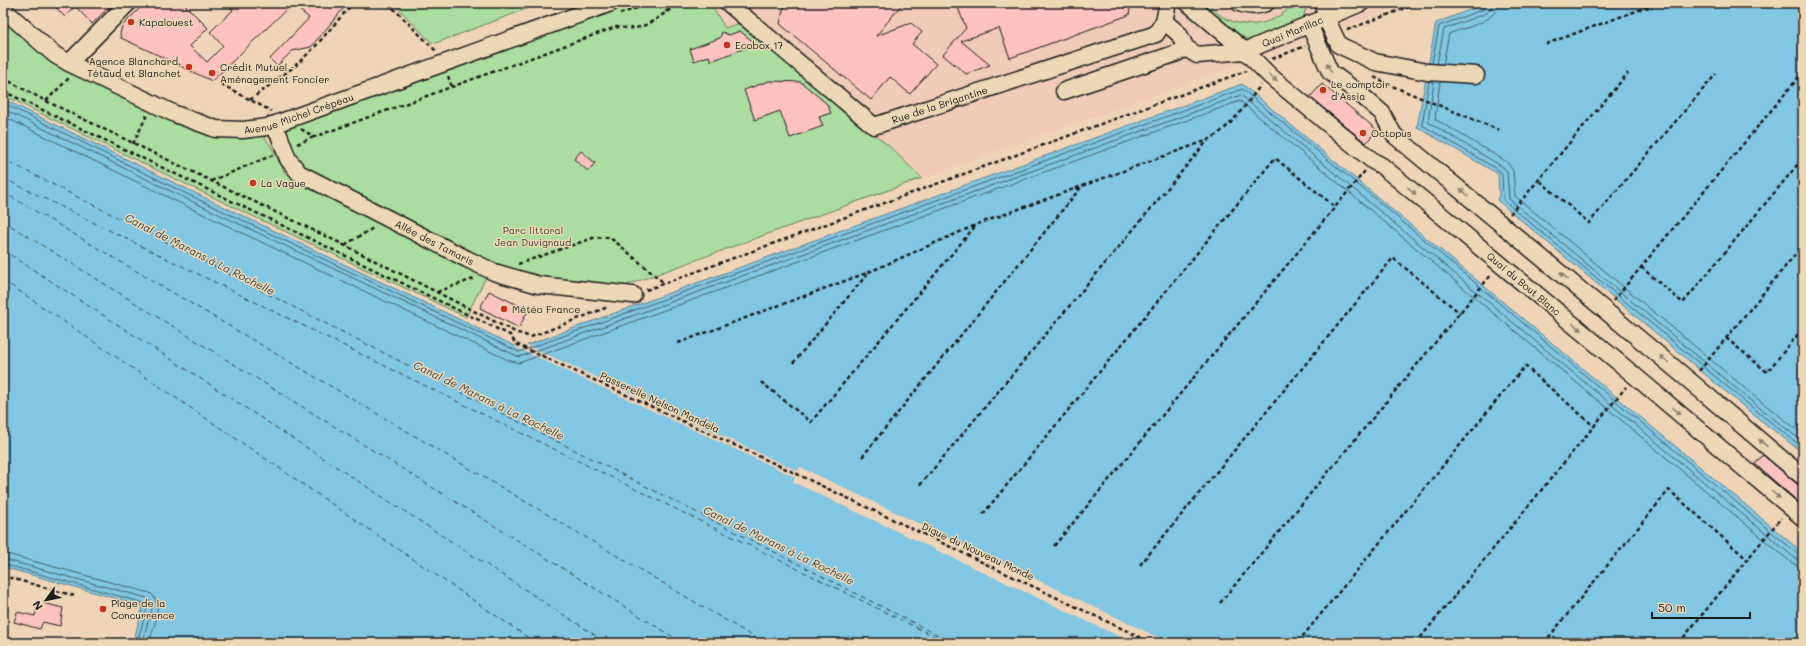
<svg xmlns="http://www.w3.org/2000/svg" width="1806" height="646" viewBox="0 0 1806 646" font-family="Mali,sans-serif">
<rect width="100%" height="100%" fill="#f0d4b8"/>
<filter id="ink" filterUnits="userSpaceOnUse"><feTurbulence type="fractalNoise" baseFrequency=".025" numOctaves="2"/><feDisplacementMap in="SourceGraphic" scale="8" xChannelSelector="R" yChannelSelector="G"/><feConvolveMatrix kernelMatrix="1 2 1 2 8 2 1 2 1" color-interpolation-filters="sRGB"/></filter>
<g filter="url(#ink)">
<path fill="#f0cbb7" d="M 710,3 L 1411,3 L 922,178 L 890,147 L 740,23 L 725,28 Z"/>
<path fill="#aadd9f" stroke="#637c5e" d="M 393,3 L 542,3 L 436,43 L 431,42 Z
M 611,3 L 710,3 L 725,28 L 740,23 L 890,147 L 922,178 L 627,285 L 633,295 L 510,277 L 301,168 L 272,125 Z
M 1198,3 L 1208,3 C 1230,33 1272,30 1294,3 L 1307,3 L 1303,20 C 1293,24 1263,39 1254,40 C 1237,41 1210,14 1198,3 Z
M 3,19 L 19,34 L 56,62 L 176,123 L 207,135 L 249,138 L 263,136 L 271,146 L 285,173 L 486,277 L 466,317 L 202,192 L 3,95 Z"/>
<path fill="#81c6e2" stroke="#598293" d="M 1487,3 L 1803,3 L 1803,453 L 1750,412 L 1497,200 L 1499,195 L 1498,174 L 1417,127 L 1436,23 Z
M 1242,84 L 1803,553 L 1803,643 L 133,643 L 143,606 L 3,567 L 3,99 L 193,192 L 519,348 Z"/>
<path fill="#f0d4b8" d="M 525,344 L 798,471 L 800,467 L 1170,643 L 1133,643 L 793,482 L 795,477 L 515,347 L 516,345 L 519,346 Z"/>
<g fill="none" stroke-linecap="round" stroke-linejoin="round">
<path stroke="#44606b" stroke-width="1" d="M 1432,63 L 1439,26 L 1484,9 L 1487,3
M 1437,64 L 1444,29 L 1487,13 L 1491,8 L 1492,3
M 1443,64 L 1449,34 C 1464,27 1497,23 1498,3
M 1429,81 L 1422,125 L 1500,171 L 1502,174 L 1503,200 L 1753,408 L 1803,448
M 1434,81 L 1428,122 L 1503,167 L 1507,172 L 1509,199 L 1756,405 L 1803,442
M 1440,82 L 1435,119 L 1507,162 L 1513,171 L 1515,196 L 1759,400 L 1803,434
M 3,103 L 191,196 L 519,352 L 1242,89 L 1367,192 L 1799,555 L 1803,556
M 3,109 L 189,200 L 519,357 L 1241,95 L 1796,559 L 1803,561
M 3,116 L 186,206 L 508,360 L 519,363 L 1240,101 L 1792,563 L 1803,567
M 3,553 L 150,593 C 165,604 153,628 149,643
M 3,559 L 147,598 L 151,602 L 152,608 L 142,643
M 3,564 L 144,603 L 147,608 L 137,643"/>
<path stroke="#35464e" stroke-width="1" stroke-dasharray="5 4" stroke-linecap="butt" d="M 3,159 L 953,643
M 3,178 L 948,643
M 3,192 L 764,643
M 3,221 L 683,643
M 3,250 L 607,643
M 3,280 L 536,643"/>
</g>
<path fill="#fec2c0" stroke="#1c1c1c" d="M 51,3 L 113,3 L 92,24 L 75,6 L 65,17 Z
M 145,3 L 183,3 L 208,28 L 190,46 L 207,62 L 223,46 L 210,32 L 233,10 L 226,3 L 348,3 L 311,47 L 292,51 L 277,66 L 270,59 L 309,18 L 292,4 L 212,81 L 182,67 L 175,61 L 173,62 L 121,38 L 120,34 L 122,26 Z
M 794,3 L 903,3 L 876,36 L 911,23 L 922,32 L 912,44 L 936,64 L 910,94 L 890,77 L 871,100 L 780,24 L 783,10 L 785,6 Z
M 956,3 L 1131,3 L 1129,15 L 1010,58 L 999,28 L 961,41 L 990,65 L 966,74 L 943,55 L 966,28 Z
M 740,31 L 756,44 L 711,61 L 709,56 L 694,61 L 690,49 L 720,38 L 722,32 L 729,35 Z
M 769,81 L 801,82 L 827,104 L 831,113 L 819,117 L 823,126 L 790,138 L 780,111 L 755,120 L 744,90 Z
M 1322,84 L 1377,130 L 1366,143 L 1310,97 Z
M 581,151 L 595,163 L 588,171 L 574,159 Z
M 489,291 L 528,310 L 519,328 L 480,308 Z
M 1763,455 L 1797,484 L 1803,486 L 1803,506 L 1755,464 Z
M 38,602 L 63,608 L 60,626 L 43,622 L 40,629 L 14,622 L 17,612 L 35,616 Z"/>
<g fill="none" stroke-linecap="round" stroke-linejoin="round">
<g stroke="#1c1c1c" stroke-width="19">
<g id="minor">
<path id="s1" d="M 728,3 L 874,126 L 1156,34 L 1164,21 L 1168,3"/>
<path id="s2" d="M 1188,3 L 1245,51 L 1270,76 L 1373,161 L 1382,166 L 1635,376 L 1803,518"/>
<path d="M 1239,3 C 1249,6 1256,7 1266,3"/>
<path d="M 1323,3 L 1326,18 L 1339,45 L 1375,62 L 1427,72 L 1476,75"/>
<path id="s3" d="M 3,9 L 55,55 L 69,63 L 175,114 L 216,129 L 243,130 L 267,127 L 611,3"/>
<path id="s4" d="M 1164,21 L 1179,34 L 1186,48 L 1197,55 L 1245,51 L 1361,3"/>
<path d="M 1309,24 L 1330,72 L 1360,94 L 1382,113 L 1394,135 L 1690,381 L 1803,477"/>
<path d="M 69,63 L 128,3"/>
<path d="M 1064,91 L 1177,53 L 1186,48"/>
<path id="s5" d="M 272,125 L 279,135 L 288,159 L 299,173 L 467,259 L 494,272 L 539,285 L 633,295"/>
</g>
</g>
<path stroke="#1c1c1c" stroke-width="2.5" stroke-dasharray="4 3" stroke-linecap="butt" d="M 388,3 L 437,52
M 664,3 L 667,12
M 620,14 L 651,3
M 1347,30 L 1419,3
M 1546,44 L 1658,3
M 1272,59 L 1305,46
M 448,76 L 452,87
M 1374,77 L 1392,86 L 1499,130
M 3,78 L 46,101 L 346,246 L 515,332 L 531,337 L 608,307
M 221,84 L 271,111
M 3,91 L 510,335 L 516,344 L 797,474 L 1152,643
M 250,100 L 295,66 L 313,49 L 353,3
M 46,101 L 70,77
M 301,129 L 314,137 L 616,27 C 622,27 629,29 635,28 C 654,25 665,10 682,3
M 133,144 L 147,115
M 297,144 L 314,137
M 211,181 L 273,155
M 1540,181 L 1589,223 L 1716,74
M 1510,214 L 1628,73
M 346,246 L 348,243 L 375,227
M 518,264 L 593,238 L 609,237 L 617,243 L 664,283
M 1641,267 L 1683,303 L 1803,158
M 646,290 L 1246,71
M 437,292 L 476,278
M 1613,301 L 1803,72
M 1726,338 L 1767,372 L 1803,328
M 678,343 L 869,272 L 978,224 L 1208,140 C 1230,129 1246,104 1261,85
M 793,363 L 869,272
M 1699,371 L 1803,245
M 761,382 L 811,422 L 977,224
M 862,457 L 1082,186
M 920,485 L 1208,140
M 983,514 L 1275,158 L 1334,206
M 1054,546 L 1365,171
M 1140,565 L 1393,258 L 1460,313
M 3,579 L 7,577 L 75,596
M 1220,603 L 1491,275
M 1298,642 L 1525,366 L 1595,427
M 1416,643 L 1626,387
M 1544,643 L 1669,490 L 1748,560
M 1679,643 L 1781,518"/>
<use href="#minor" stroke="#ecd8b6" stroke-width="16"/>
</g>
<defs><path id="oneway-solid" d="M-6-.8H1V-3.2L6.5 0L1 3.2V.8H-6Z"/></defs>
<g fill="#8e8371">
<use href="#oneway-solid" transform="translate(1329 68) rotate(-120)"/>
<use href="#oneway-solid" transform="translate(1273 78) rotate(40)"/>
<use href="#oneway-solid" transform="translate(1412 191) rotate(40)"/>
<use href="#oneway-solid" transform="translate(1464 192) rotate(-140)"/>
<use href="#oneway-solid" transform="translate(1564 276) rotate(-140)"/>
<use href="#oneway-solid" transform="translate(1577 327) rotate(40)"/>
<use href="#oneway-solid" transform="translate(1664 359) rotate(-140)"/>
<use href="#oneway-solid" transform="translate(1677 411) rotate(40)"/>
<use href="#oneway-solid" transform="translate(1763 443) rotate(-139)"/>
<use href="#oneway-solid" transform="translate(1776 495) rotate(40)"/>
</g>
</g>
<g fill="#c8321e" stroke="#ecd8b6" stroke-width="1.5">
<circle cx="131" cy="22" r="4"/>
<circle cx="727" cy="45" r="4"/>
<circle cx="189" cy="67" r="4"/>
<circle cx="212" cy="73" r="4"/>
<circle cx="1323" cy="90" r="4"/>
<circle cx="1363" cy="133" r="4"/>
<circle cx="253" cy="183" r="4"/>
<circle cx="504" cy="309" r="4"/>
<circle cx="103" cy="609" r="4"/>
</g>
<g text-anchor="middle" dominant-baseline="central" stroke-width="3" stroke-linejoin="round" paint-order="stroke">
<g font-size="10" fill="#1c1c1c" stroke="#ecd8b6" text-anchor="start">
<text x="139" y="22">Kapalouest</text>
<text x="735" y="45">Ecobox 17</text>
<text x="181" y="61" text-anchor="end">Agence Blanchard,<tspan x="181" dy="12">Tétaud et Blanchet</tspan></text>
<text x="220" y="67">Crédit Mutuel -<tspan x="220" dy="12">Aménagement Foncier</tspan></text>
<text x="1331" y="84">Le comptoir<tspan x="1331" dy="12">d'Assia</tspan></text>
<text x="1371" y="133">Octopus</text>
<text x="261" y="183">La Vague</text>
<text x="512" y="309">Météo France</text>
<text x="111" y="603">Plage de la<tspan x="111" dy="12">Concurrence</tspan></text>
</g>
<g font-size="10" fill="#1c1c1c" stroke="#ecd8b6">
<text stroke="none"><textPath href="#s4" startOffset="148">Quai Marillac</textPath></text>
<text stroke="none"><textPath href="#s1" startOffset="260">Rue de la Brigantine</textPath></text>
<text stroke="none"><textPath href="#s3" startOffset="332">Avenue Michel Crépeau</textPath></text>
<text stroke="none"><textPath href="#s5" startOffset="208">Allée des Tamaris</textPath></text>
<text stroke="none"><textPath href="#s2" startOffset="438">Quai du Bout Blanc</textPath></text>
<text transform="translate(660 402) rotate(25)">Passerelle Nelson Mandela</text>
<text transform="translate(978 551) rotate(25)">Digue du Nouveau Monde</text>
</g>
<g font-size="10" fill="#384336" stroke="#ecd8b6">
<text x="533" y="230">Parc littoral<tspan x="533" dy="12">Jean Duvignaud</tspan></text>
</g>
<g font-size="11" font-style="italic" fill="#35464e" stroke="#ecd8b6">
<text transform="translate(200 254) rotate(27)">Canal de Marans à La Rochelle</text>
<text transform="translate(489 400) rotate(26)">Canal de Marans à La Rochelle</text>
<text transform="translate(779 545) rotate(26)">Canal de Marans à La Rochelle</text>
</g>
</g>
<rect width="1806" height="646" fill="none" stroke="#ecd8b6" stroke-width="16"/>
<rect x="8" y="8" width="1790" height="630" fill="none" stroke="#1c1c1c" stroke-width="1.5" filter="url(#ink)"/>
<g transform="translate(46 600) rotate(237)" stroke="#ecd8b6" stroke-width="3" paint-order="stroke">
<path d="M0-3L7 15L0 10L-7 15Z" fill="#1c1c1c"/>
<text y="-6" font-size="11" font-weight="bold" text-anchor="middle" fill="#1c1c1c">N</text>
</g>
<path d="M1652 612v6h98v-6" fill="none" stroke="#1c1c1c" stroke-width="2"/>
<text x="1658" y="612" font-size="12" fill="#1c1c1c" stroke="#ecd8b6" stroke-width="3" paint-order="stroke">50 m</text>
</svg>
